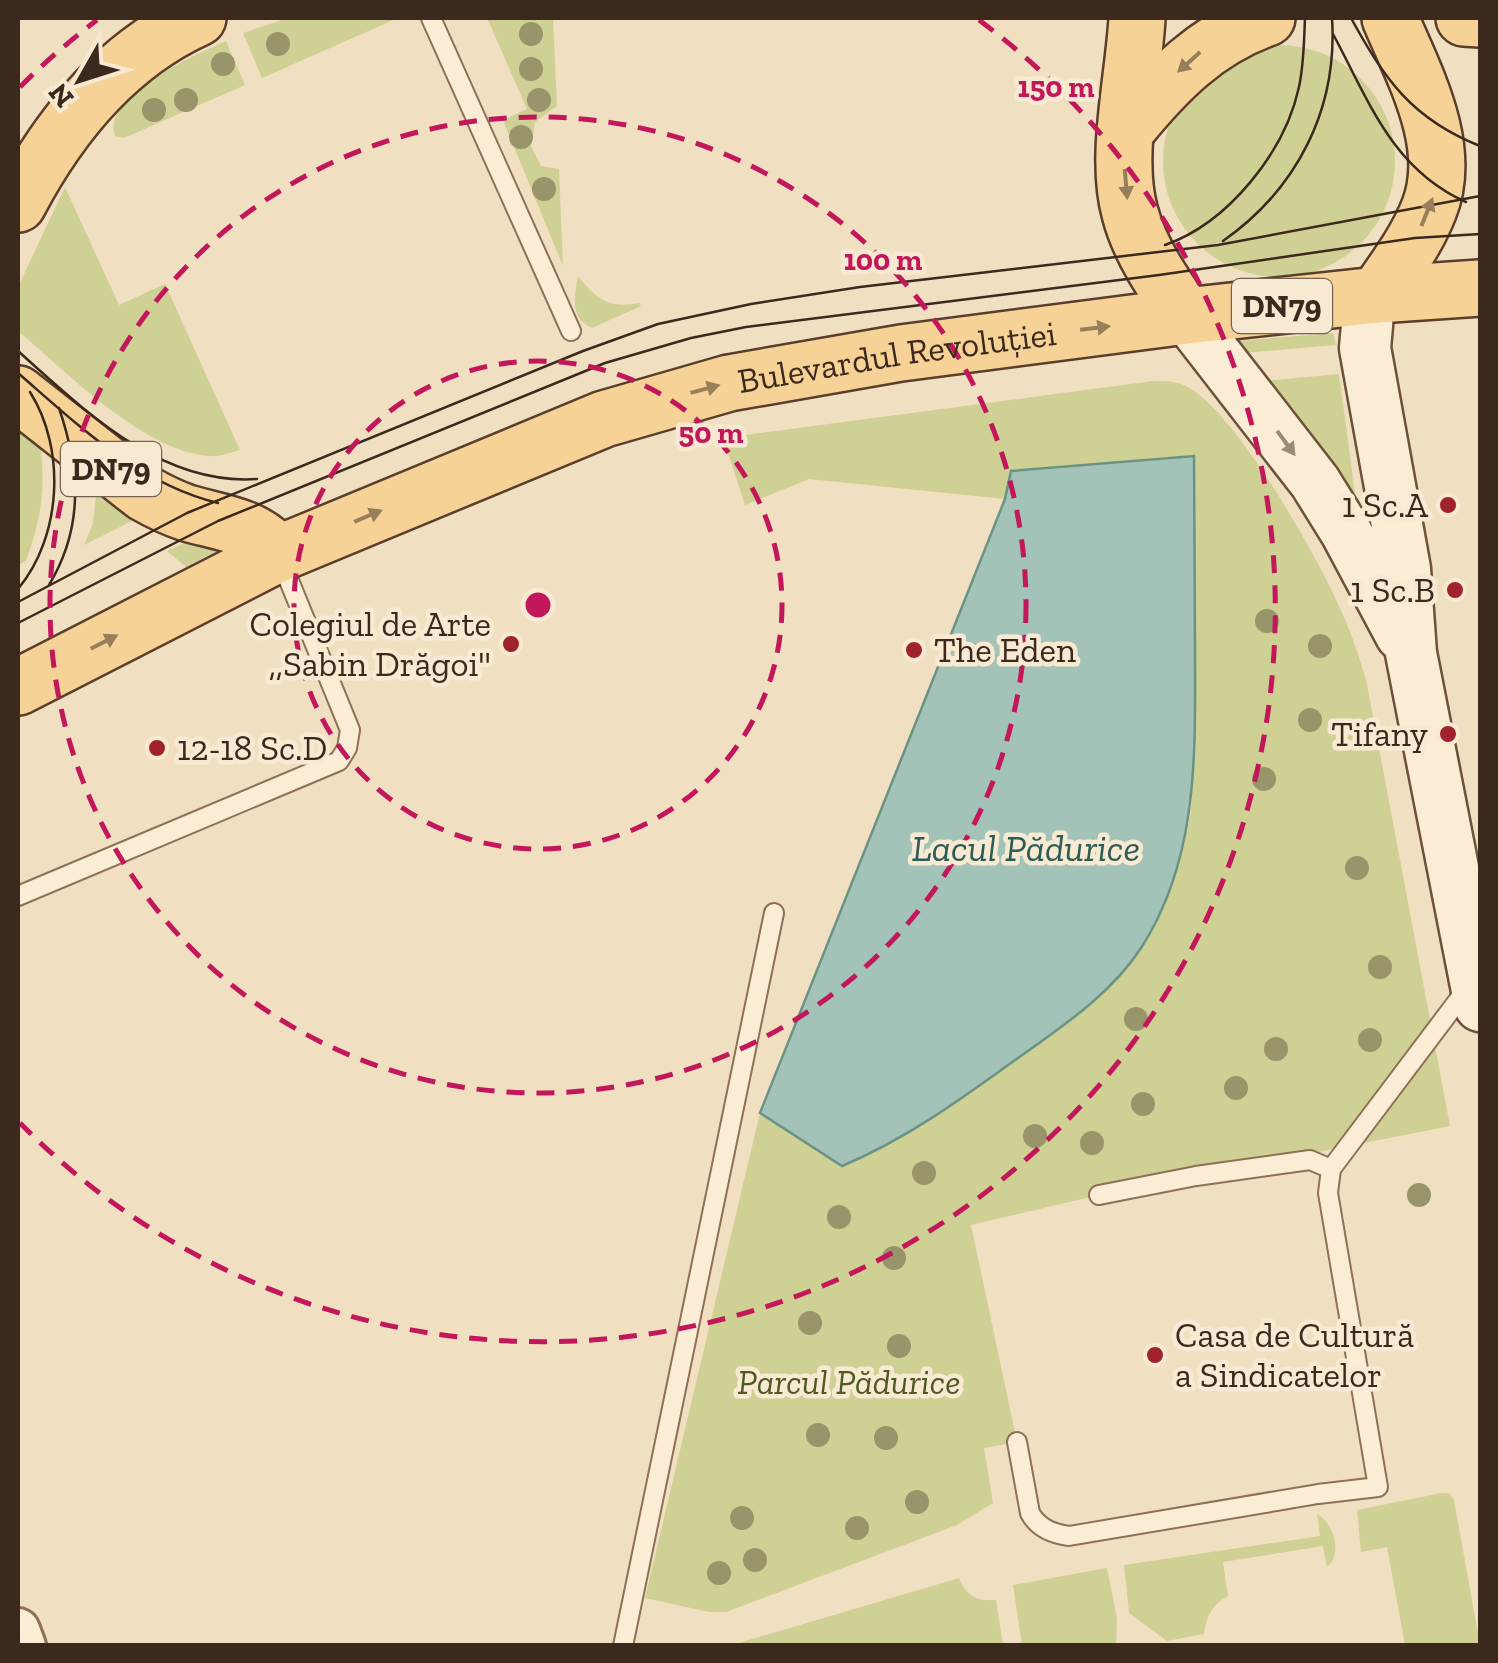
<svg xmlns="http://www.w3.org/2000/svg" width="1498" height="1663" viewBox="0 0 1498 1663" font-family="'Zilla Slab',serif">
<rect width="100%" height="100%" fill="#f1dfc1"/>
<path fill="#ced094" d="M 288,18 L 398,18 L 262,78 L 243,33 Z
M 487,18 L 553,18 L 557,106 L 535,122 L 531,146 L 541,166 L 559,169 L 563,266 L 503,120 L 527,109 Z
M 226,41 L 245,85 L 124,138 L 115,136 C 101,97 196,54 226,41 Z
M1163 161a116 116 0 1 1 232 0a116 116 0 1 1-232 0Z
M 65,187 L 119,305 L 165,284 L 240,450 C 231,452 220,457 210,456 C 144,452 68,373 18,331 L 18,287 Z
M 578,276 C 596,299 609,309 639,303 L 641,306 L 592,328 C 570,319 574,296 578,276 Z
M 1333,333 L 1336,345 L 1244,353 L 1238,341 Z
M 1339,374 L 1357,509 L 1266,381 Z
M 1153,381 C 1163,381 1175,381 1184,385 C 1233,407 1316,554 1339,606 C 1350,629 1358,654 1366,679 L 1450,1126 L 1099,1195 L 971,1225 L 1017,1442 L 984,1448 L 993,1503 L 957,1525 L 726,1612 L 709,1612 L 645,1598 L 760,1113 L 843,1166 L 928,1122 L 1044,1040 L 1140,950 L 1156,923 L 1180,860 L 1191,812 L 1195,740 L 1193,456 L 1005,499 L 809,479 L 745,505 L 723,438 Z
M 18,418 L 39,434 C 46,484 43,513 26,561 L 18,565 Z
M 96,495 L 134,520 L 84,545 L 93,523 Z
M 197,537 L 228,545 L 186,567 L 167,551 Z
M 1442,1493 L 1449,1493 L 1454,1500 L 1480,1645 L 1405,1645 L 1387,1547 L 1361,1552 L 1357,1510 Z
M 1317,1514 C 1334,1523 1343,1555 1327,1567 L 1323,1546 L 1223,1562 L 1228,1596 C 1212,1605 1207,1615 1204,1634 L 1167,1641 L 1129,1613 L 1124,1565 L 1320,1536 Z
M 1107,1568 L 1117,1618 L 1116,1645 L 1022,1645 L 1013,1585 Z
M 959,1578 C 966,1596 977,1602 996,1600 L 1003,1645 L 732,1645 Z"/>
<path fill="#a4c3b8" stroke="#6a9385" stroke-width="2.5" d="M 1194,456 C 1194,519 1195,582 1195,646 C 1195,749 1200,857 1141,948 C 1110,996 1057,1030 1011,1063 C 957,1102 904,1140 842,1166 L 760,1113 L 1005,499 L 1011,471 Z"/>
<g fill="none" stroke-linecap="round" stroke-linejoin="round">
<g stroke="#8d7057" stroke-width="22">
<path id="service" d="M 431,18 L 571,331
M 18,896 L 339,761 L 347,748 L 350,730 L 281,561
M 1099,1195 L 1196,1176 L 1310,1160 L 1331,1169
M 1017,1442 L 1030,1513 C 1038,1528 1053,1534 1069,1536 L 1318,1494 L 1378,1487 L 1328,1193 L 1331,1169 L 1469,986
M 623,1646 L 774,913"/>
</g>
<g stroke="#8d7057" stroke-width="48">
<path id="tertiary" d="M 18,1630 L 24,1646"/>
</g>
<g stroke="#6e513a" stroke-width="55">
<path id="secondary" d="M 1377,295 L 1368,314 L 1365,348 L 1405,569 L 1411,653 L 1480,1006
M 1186,316 L 1315,482 L 1346,532 L 1401,635"/>
</g>
<g stroke="#5a3e2c" stroke-width="60">
<g id="primary">
<path d="M 1137,18 C 1134,77 1114,157 1130,213 C 1140,251 1164,285 1186,316"/>
<path d="M 1464,18 L 1480,19"/>
<path d="M 1128,128 C 1167,80 1207,39 1267,18"/>
<path d="M 18,204 C 59,126 116,55 198,18"/>
<path d="M 1377,295 C 1396,268 1417,240 1429,209 C 1454,146 1414,75 1390,18"/>
<path d="M 18,394 L 144,493 C 158,501 172,508 187,513 C 221,523 255,525 278,554"/>
<path id="s1" d="M 18,687 L 278,554 L 604,419 L 729,383 L 901,353 L 1186,316 L 1377,295 L 1480,288"/>
</g>
</g>
<use href="#service" stroke="#fbedd5" stroke-width="18"/>
<use href="#tertiary" stroke="#fbedd5" stroke-width="42"/>
<use href="#secondary" stroke="#fbedd5" stroke-width="50"/>
<use href="#primary" stroke="#f7d296" stroke-width="55"/>
<path stroke="#3b291d" stroke-width="2.5" d="M 1351,18 C 1385,80 1412,119 1480,146
M 1333,34 C 1369,101 1392,169 1466,202
M 1223,241 C 1297,189 1338,109 1332,18
M 1165,245 C 1228,223 1285,152 1299,87 C 1304,64 1304,40 1305,18
M 18,351 C 85,411 161,486 257,479
M 18,373 C 78,425 139,484 218,503
M 49,585 C 84,527 80,470 59,408
M 18,589 C 62,536 66,449 30,392
M 18,602 L 187,513 L 583,351 L 658,324 L 751,304 L 860,287 L 1218,245 L 1480,196
M 18,623 L 218,521 L 605,363 L 691,338 L 746,327 L 1159,275 L 1415,238 L 1480,234"/>
</g>
<g fill="#98956a">
<circle cx="531" cy="34" r="12"/>
<circle cx="278" cy="44" r="12"/>
<circle cx="223" cy="64" r="12"/>
<circle cx="531" cy="69" r="12"/>
<circle cx="186" cy="100" r="12"/>
<circle cx="539" cy="100" r="12"/>
<circle cx="154" cy="110" r="12"/>
<circle cx="521" cy="137" r="12"/>
<circle cx="544" cy="189" r="12"/>
<circle cx="1267" cy="621" r="12"/>
<circle cx="1320" cy="646" r="12"/>
<circle cx="1310" cy="720" r="12"/>
<circle cx="1264" cy="779" r="12"/>
<circle cx="1357" cy="868" r="12"/>
<circle cx="1380" cy="967" r="12"/>
<circle cx="1136" cy="1019" r="12"/>
<circle cx="1370" cy="1040" r="12"/>
<circle cx="1276" cy="1049" r="12"/>
<circle cx="1236" cy="1088" r="12"/>
<circle cx="1143" cy="1104" r="12"/>
<circle cx="1035" cy="1136" r="12"/>
<circle cx="1092" cy="1143" r="12"/>
<circle cx="924" cy="1173" r="12"/>
<circle cx="1419" cy="1195" r="12"/>
<circle cx="839" cy="1217" r="12"/>
<circle cx="894" cy="1258" r="12"/>
<circle cx="810" cy="1323" r="12"/>
<circle cx="899" cy="1346" r="12"/>
<circle cx="818" cy="1435" r="12"/>
<circle cx="886" cy="1438" r="12"/>
<circle cx="917" cy="1502" r="12"/>
<circle cx="742" cy="1518" r="12"/>
<circle cx="857" cy="1528" r="12"/>
<circle cx="755" cy="1560" r="12"/>
<circle cx="719" cy="1573" r="12"/>
</g>
<defs><path id="oneway-solid" d="M-6-.8H1V-3.2L6.5 0L1 3.2V.8H-6Z" transform="scale(2.5)"/></defs>
<g fill="#997e5a">
<use href="#oneway-solid" transform="translate(1189 62) rotate(138)"/>
<use href="#oneway-solid" transform="translate(1126 184) rotate(85)"/>
<use href="#oneway-solid" transform="translate(1427 212) rotate(-68)"/>
<use href="#oneway-solid" transform="translate(1095 328) rotate(-7)"/>
<use href="#oneway-solid" transform="translate(705 389) rotate(-15)"/>
<use href="#oneway-solid" transform="translate(368 516) rotate(-23)"/>
<use href="#oneway-solid" transform="translate(104 642) rotate(-27)"/>
</g>
<use fill="#9b8b79" href="#oneway-solid" transform="translate(1286 443) rotate(54)"/>
<g fill="none" stroke="#c2185b" stroke-width="5" stroke-dasharray="18 12">
<circle cx="538" cy="605" r="244"/>
<circle cx="538" cy="605" r="488"/>
<path d="M20 87A733 733 0 0 1 97 20M979 20A733 733 0 1 1 20 1123"/>
</g>
<g fill="#a0222d" stroke="#f8ead2" stroke-width="4">
<circle cx="1448" cy="505" r="10"/>
<circle cx="1455" cy="590" r="10"/>
<circle cx="511" cy="644" r="10"/>
<circle cx="914" cy="650" r="10"/>
<circle cx="1448" cy="734" r="10"/>
<circle cx="157" cy="748" r="10"/>
<circle cx="1155" cy="1355" r="10"/>
</g>
<g text-anchor="middle" dominant-baseline="central" stroke-width="9" stroke-linejoin="round" paint-order="stroke">
<g fill="#f8ead2" stroke="#746353" stroke-width="2.5">
<rect x="1232" y="279" width="100" height="54" rx="8"/>
<rect x="61" y="442" width="100" height="54" rx="8"/>
</g>
<g font-size="32" font-weight="bold" fill="#3b291d">
<text x="1282" y="306">DN79</text>
<text x="111" y="469">DN79</text>
</g>
<g font-size="35" fill="#3b291d" stroke="#f8ead2">
<text stroke="none"><textPath href="#s1" startOffset="945">Bulevardul Revoluției</textPath></text>
</g>
<g font-size="35" fill="#3b291d" stroke="#f8ead2" text-anchor="end">
<text x="1428" y="505">1 Sc.A</text>
<text x="1435" y="590">1 Sc.B</text>
<text x="491" y="624">Colegiul de Arte<tspan x="491" dy="40">,,Sabin Drăgoi"</tspan></text>
<text x="934" y="650" text-anchor="start">The Eden</text>
<text x="1428" y="734">Tifany</text>
<text x="177" y="748" text-anchor="start">12-18 Sc.D</text>
<text x="1175" y="1335" text-anchor="start">Casa de Cultură<tspan x="1175" dy="40">a Sindicatelor</tspan></text>
</g>
<g font-size="35" font-style="italic" fill="#4f5922" stroke="#f8ead2">
<text x="849" y="1382">Parcul Pădurice</text>
</g>
<g font-size="38" font-style="italic" fill="#2b5c55" stroke="#f8ead2">
<text x="1026" y="848">Lacul Pădurice</text>
</g>
</g>
<circle cx="538" cy="605" r="15" fill="#c2185b" stroke="#f8ead2" stroke-width="5"/>
<g font-size="30" text-anchor="middle" font-weight="bold" fill="#c2185b" stroke="#f8ead2" stroke-width="9" stroke-linejoin="round" paint-order="stroke">
<text x="1056" y="97">150 m</text>
<text x="883" y="270">100 m</text>
<text x="711" y="443">50 m</text>
</g>
<rect width="1498" height="1663" fill="none" stroke="#3b291d" stroke-width="40"/>
<g transform="translate(80 80) rotate(231)" stroke="#f8ead2" stroke-width="8" paint-order="stroke">
<path d="M0-8L18 38L0 25L-18 38Z" fill="#3b291d"/>
<text y="-15" font-size="28" font-weight="bold" text-anchor="middle" fill="#3b291d">N</text>
</g>
</svg>
